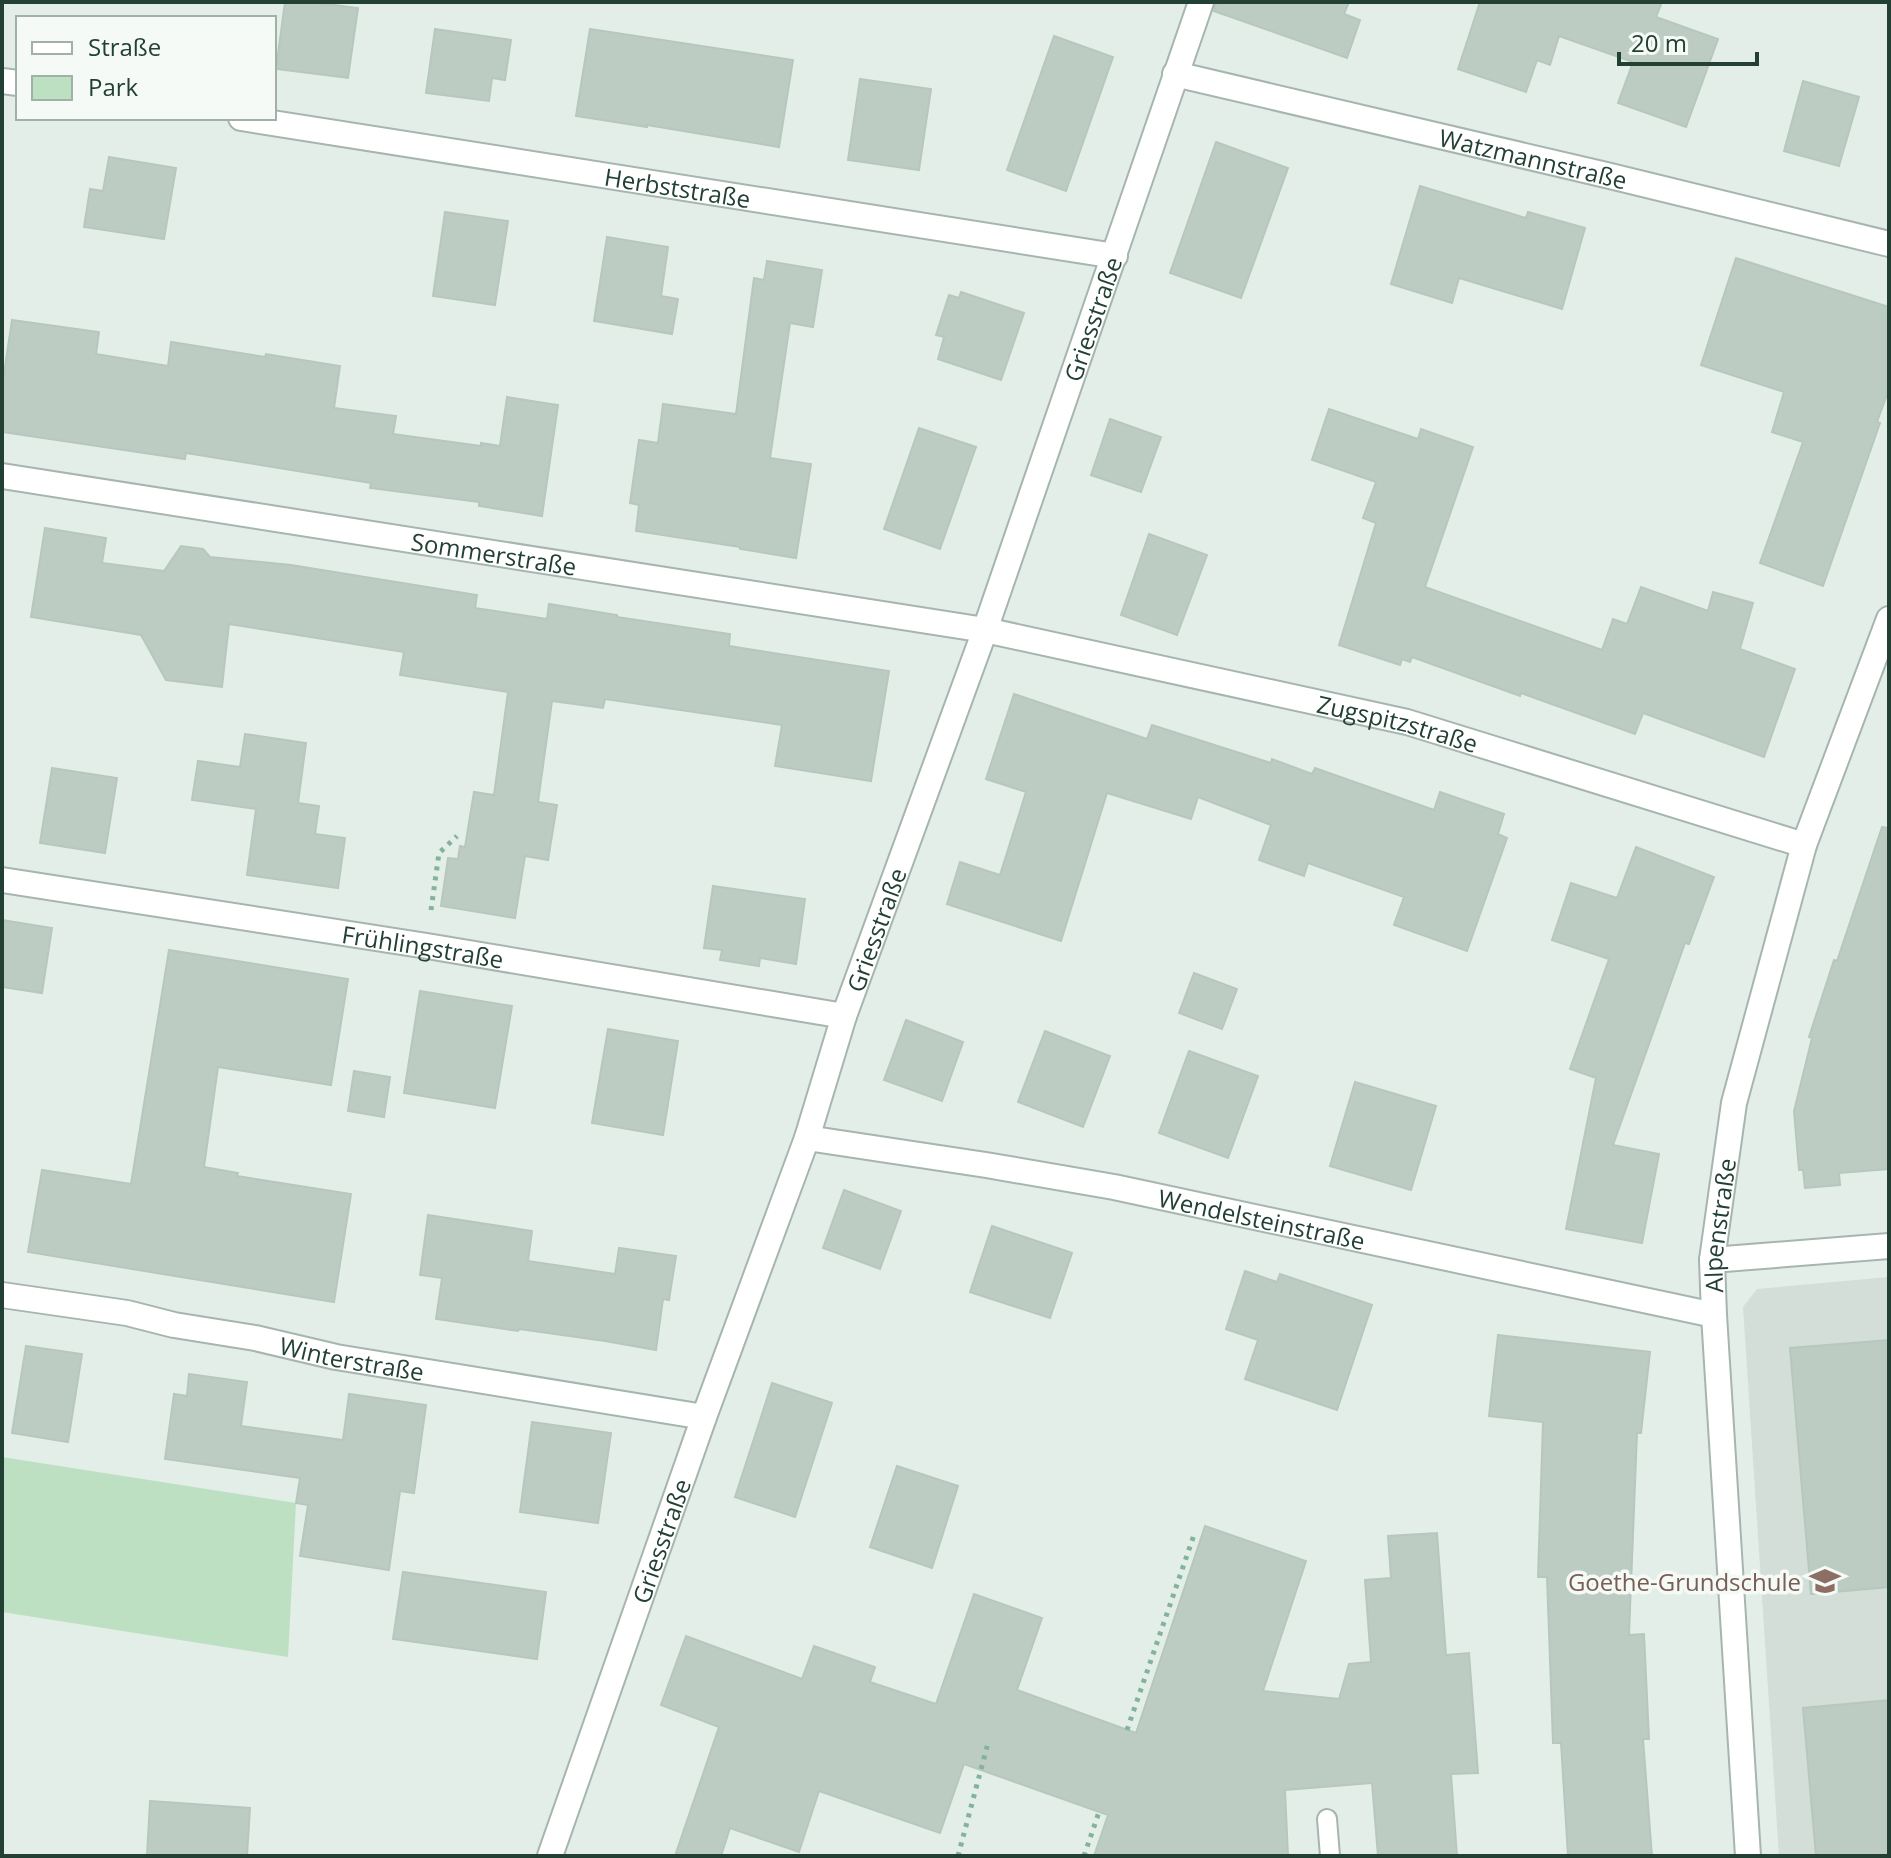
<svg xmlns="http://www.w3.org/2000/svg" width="1891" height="1858" viewBox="0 0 1891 1858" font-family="'Open Sans',sans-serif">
<rect width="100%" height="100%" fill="#e4eee8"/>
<path fill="#d2ded7" d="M 1889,1277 L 1889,1856 L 1779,1856 L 1743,1307 L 1757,1289 Z"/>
<path fill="#bce0c1" d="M 2,1457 L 296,1503 L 288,1657 L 2,1612 Z"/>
<path fill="#bcccc3" stroke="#b6c8be" stroke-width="2" d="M 285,2 L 312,2 L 358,8 L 348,78 L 276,69 Z
M 1216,2 L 1349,2 L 1344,14 L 1360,20 L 1347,58 L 1214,11 Z
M 1480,2 L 1662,2 L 1656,17 L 1718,39 L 1686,127 L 1618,103 L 1633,62 L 1559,36 L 1550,65 L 1537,60 L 1526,92 L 1458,69 Z
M 435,29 L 511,40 L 505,80 L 492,78 L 489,101 L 426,93 Z
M 590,29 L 793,60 L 779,147 L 647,125 L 647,127 L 576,116 Z
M 1054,36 L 1113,57 L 1066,191 L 1007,170 Z
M 860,79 L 931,89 L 919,170 L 848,160 Z
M 1803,81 L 1859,97 L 1839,166 L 1784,151 Z
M 1216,142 L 1288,168 L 1241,298 L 1170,273 Z
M 109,157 L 176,168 L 164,239 L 84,227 L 90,189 L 103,191 Z
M 1420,186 L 1526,218 L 1528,212 L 1585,228 L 1562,309 L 1459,278 L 1452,303 L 1391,284 Z
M 445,212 L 508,221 L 495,305 L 433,296 Z
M 607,237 L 668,247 L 661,296 L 678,299 L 672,334 L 594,321 Z
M 1736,258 L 1889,307 L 1889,389 L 1877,422 L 1880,423 L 1823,586 L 1760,563 L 1803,442 L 1772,432 L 1784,392 L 1701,365 Z
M 767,261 L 822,270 L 813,327 L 790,323 L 770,458 L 811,464 L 796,558 L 740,549 L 740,547 L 636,531 L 639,505 L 630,503 L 639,440 L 658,443 L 663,404 L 736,414 L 754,278 L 764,280 Z
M 961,292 L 1024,313 L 1001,380 L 938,359 L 944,337 L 936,335 L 949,295 L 959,298 Z
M 12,320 L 99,332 L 96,354 L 168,366 L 171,342 L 265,357 L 266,354 L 340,366 L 334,408 L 396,416 L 393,434 L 481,446 L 481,443 L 500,446 L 507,397 L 558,405 L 542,516 L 479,506 L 479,502 L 370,488 L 371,483 L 186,453 L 185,459 L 2,432 L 2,387 Z
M 1329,409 L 1418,439 L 1421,429 L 1473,447 L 1425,587 L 1602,650 L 1613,619 L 1627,624 L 1641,587 L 1708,611 L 1713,592 L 1753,603 L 1740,649 L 1795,669 L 1764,757 L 1643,713 L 1635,734 L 1521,693 L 1520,696 L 1412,657 L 1410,662 L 1402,659 L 1400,665 L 1339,645 L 1376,523 L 1363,518 L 1376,482 L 1312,460 Z
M 1110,419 L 1161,437 L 1141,492 L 1091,475 Z
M 919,428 L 976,447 L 940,549 L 884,529 Z
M 45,528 L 106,538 L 102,563 L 164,571 L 181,546 L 203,549 L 210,557 L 291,565 L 477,595 L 475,608 L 547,619 L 549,604 L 617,615 L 617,617 L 730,634 L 729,646 L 889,671 L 871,781 L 775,766 L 782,725 L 605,699 L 603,708 L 552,701 L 538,802 L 557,805 L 548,860 L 525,856 L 515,918 L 441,906 L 448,858 L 458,859 L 460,846 L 465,847 L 474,792 L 494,795 L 508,692 L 400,675 L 404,652 L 229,624 L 222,687 L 166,680 L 141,635 L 31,617 Z
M 1149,534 L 1207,555 L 1177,635 L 1121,615 Z
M 1014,694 L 1147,739 L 1152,725 L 1271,763 L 1272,759 L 1312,774 L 1315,768 L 1434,810 L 1440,792 L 1504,814 L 1498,834 L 1507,838 L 1467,951 L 1394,925 L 1404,897 L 1308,863 L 1304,876 L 1259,860 L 1271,825 L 1198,797 L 1191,819 L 1107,793 L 1061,941 L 947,904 L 960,862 L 1000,875 L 1026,792 L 986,779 Z
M 245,734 L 306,743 L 298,803 L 319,806 L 315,834 L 345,838 L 338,888 L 247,875 L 256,809 L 192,800 L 198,761 L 240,767 Z
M 52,768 L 117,778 L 105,853 L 40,843 Z
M 1882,827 L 1889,828 L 1889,1169 L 1839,1173 L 1840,1185 L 1805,1188 L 1803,1170 L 1799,1170 L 1794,1111 L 1812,1038 L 1809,1037 L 1834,960 L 1837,961 Z
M 1636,847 L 1714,877 L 1689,944 L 1685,943 L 1613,1145 L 1659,1154 L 1642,1243 L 1566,1229 L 1596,1078 L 1570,1069 L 1609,959 L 1552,940 L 1571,883 L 1617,898 Z
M 713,886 L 805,899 L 796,964 L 760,958 L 759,966 L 720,960 L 722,950 L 704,948 Z
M 2,920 L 52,928 L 42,993 L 2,987 Z
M 169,950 L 348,979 L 331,1085 L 218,1067 L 204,1167 L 238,1173 L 237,1176 L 351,1194 L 334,1302 L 28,1252 L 42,1170 L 131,1184 Z
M 1194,973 L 1237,989 L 1222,1029 L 1179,1013 Z
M 420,991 L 512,1006 L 495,1108 L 404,1093 Z
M 906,1020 L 963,1042 L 942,1101 L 884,1080 Z
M 608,1029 L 678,1041 L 663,1135 L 592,1123 Z
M 1045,1031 L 1110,1056 L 1083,1127 L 1018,1102 Z
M 1189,1051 L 1258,1076 L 1228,1158 L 1159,1133 Z
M 354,1071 L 390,1077 L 384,1117 L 348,1111 Z
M 1355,1082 L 1436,1106 L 1411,1190 L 1330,1166 Z
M 844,1190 L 901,1211 L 880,1269 L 823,1248 Z
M 428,1215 L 532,1231 L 528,1261 L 615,1274 L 619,1248 L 676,1256 L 669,1300 L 663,1299 L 656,1350 L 605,1341 L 519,1329 L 518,1331 L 436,1319 L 442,1278 L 420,1275 Z
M 992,1226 L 1072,1253 L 1050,1318 L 970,1292 Z
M 1245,1271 L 1277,1282 L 1280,1274 L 1372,1305 L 1337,1410 L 1245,1379 L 1258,1340 L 1226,1329 Z
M 1498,1335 L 1650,1352 L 1641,1433 L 1637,1433 L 1629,1635 L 1644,1634 L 1649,1739 L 1643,1739 L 1652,1856 L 1568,1856 L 1561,1743 L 1553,1743 L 1547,1577 L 1538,1577 L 1543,1422 L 1489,1416 Z
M 1889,1340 L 1889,1587 L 1811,1594 L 1790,1348 Z
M 26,1346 L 82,1354 L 68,1442 L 12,1433 Z
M 189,1374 L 247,1382 L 241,1426 L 343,1440 L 349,1394 L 426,1405 L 414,1493 L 400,1491 L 389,1570 L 300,1556 L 308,1505 L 296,1503 L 300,1478 L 165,1459 L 174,1394 L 187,1396 Z
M 772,1383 L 832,1403 L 795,1517 L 735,1497 Z
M 532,1422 L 611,1433 L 598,1523 L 520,1512 Z
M 897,1466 L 958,1486 L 932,1568 L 870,1547 Z
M 1205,1526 L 1306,1561 L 1263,1691 L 1339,1699 L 1349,1664 L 1371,1662 L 1365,1580 L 1391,1578 L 1388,1536 L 1437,1533 L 1446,1655 L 1469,1653 L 1478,1773 L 1451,1774 L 1457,1856 L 1378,1856 L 1372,1783 L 1285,1790 L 1288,1856 L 1094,1856 L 1108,1815 L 964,1764 L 940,1833 L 819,1791 L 799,1852 L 730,1828 L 721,1856 L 675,1856 L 719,1727 L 661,1705 L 686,1636 L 802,1679 L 814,1646 L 875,1667 L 870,1682 L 936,1704 L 974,1594 L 1042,1618 L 1017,1690 L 1136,1733 Z
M 403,1572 L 546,1592 L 537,1659 L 393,1639 Z
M 1889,1700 L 1889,1854 L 1863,1856 L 1816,1856 L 1803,1708 Z
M 150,1801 L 250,1808 L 247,1856 L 147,1856 Z"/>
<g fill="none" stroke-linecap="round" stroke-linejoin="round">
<g stroke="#a6b6ae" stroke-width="22">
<path id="service" d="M 1327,1819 L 1330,1856"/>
</g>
<g stroke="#a6b6ae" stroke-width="28">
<g id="minor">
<path id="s1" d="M 1175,74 L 1606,175 L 1889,244"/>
<path d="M 2,81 L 18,83"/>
<path id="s2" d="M 241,118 L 1115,256"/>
<path id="s3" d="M 2,476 L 985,630 L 1407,722 L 1804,845"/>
<path id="s4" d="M 2,880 L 427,946 L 844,1016"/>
<path id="s5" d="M 807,1138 L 986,1165 L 1114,1187 L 1714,1315"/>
<path d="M 1712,1260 L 1889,1246"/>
<path id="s6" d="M 2,1295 L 127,1313 L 174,1325 L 255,1338 L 336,1357 L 704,1417"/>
<path id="s7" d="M 550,1856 L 704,1417 L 807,1138 L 844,1016 L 985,630 L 1201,2"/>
<path id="s8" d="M 1748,1856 L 1714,1315 L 1712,1260 L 1734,1103 L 1804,845 L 1889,619"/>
</g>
</g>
<path stroke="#83b39d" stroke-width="5" stroke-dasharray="4 6" stroke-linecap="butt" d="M 431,910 L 439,853 L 457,836
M 1127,1730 L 1195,1532
M 958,1856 L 988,1743
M 1084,1856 L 1099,1812"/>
<use href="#service" stroke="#fff" stroke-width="18"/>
<use href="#minor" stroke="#fff" stroke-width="24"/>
</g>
<defs>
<g id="school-bare" transform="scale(2.4)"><path d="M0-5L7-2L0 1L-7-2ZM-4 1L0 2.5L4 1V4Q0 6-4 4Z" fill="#8d6e63" stroke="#f5faf6" stroke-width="2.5" paint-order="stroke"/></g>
</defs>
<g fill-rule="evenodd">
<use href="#school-bare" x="1825" y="1581"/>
</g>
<g text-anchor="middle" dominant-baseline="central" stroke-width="7" stroke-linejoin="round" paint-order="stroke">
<g font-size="24" fill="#224034" stroke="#f5faf6">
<text stroke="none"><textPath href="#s1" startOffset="368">Watzmannstraße</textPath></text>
<text stroke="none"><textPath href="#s2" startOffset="442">Herbststraße</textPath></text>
<text stroke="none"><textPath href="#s7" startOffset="1630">Griesstraße</textPath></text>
<text stroke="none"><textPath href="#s3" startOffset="498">Sommerstraße</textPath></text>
<text stroke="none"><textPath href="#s3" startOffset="1418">Zugspitzstraße</textPath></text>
<text stroke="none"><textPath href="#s7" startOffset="982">Griesstraße</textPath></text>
<text stroke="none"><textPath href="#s4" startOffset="426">Frühlingstraße</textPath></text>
<text stroke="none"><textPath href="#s5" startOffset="462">Wendelsteinstraße</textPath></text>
<text stroke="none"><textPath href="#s8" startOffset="632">Alpenstraße</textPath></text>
<text stroke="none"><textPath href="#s6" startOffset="356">Winterstraße</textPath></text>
<text stroke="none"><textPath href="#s7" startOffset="334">Griesstraße</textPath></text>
</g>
<g font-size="24" fill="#785e54" stroke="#f5faf6" text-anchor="end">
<text x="1801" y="1581">Goethe-Grundschule</text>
</g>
</g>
<rect width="1891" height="1858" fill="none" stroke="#224034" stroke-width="8"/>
<rect x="16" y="16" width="260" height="104" fill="#f5faf6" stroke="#a1b0a8" stroke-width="2"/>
<rect x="32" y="42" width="40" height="12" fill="#ffffff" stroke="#a1b0a8" stroke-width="2"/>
<text x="88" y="56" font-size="24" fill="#224034">Straße</text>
<rect x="32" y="76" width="40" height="24" fill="#bce0c1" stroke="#a1b0a8" stroke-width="2"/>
<text x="88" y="96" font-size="24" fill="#224034">Park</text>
<path d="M1619 52v12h138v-12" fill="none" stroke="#224034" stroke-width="4"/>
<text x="1631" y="52" font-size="24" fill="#224034" stroke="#f5faf6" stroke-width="6" paint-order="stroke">20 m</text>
</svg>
